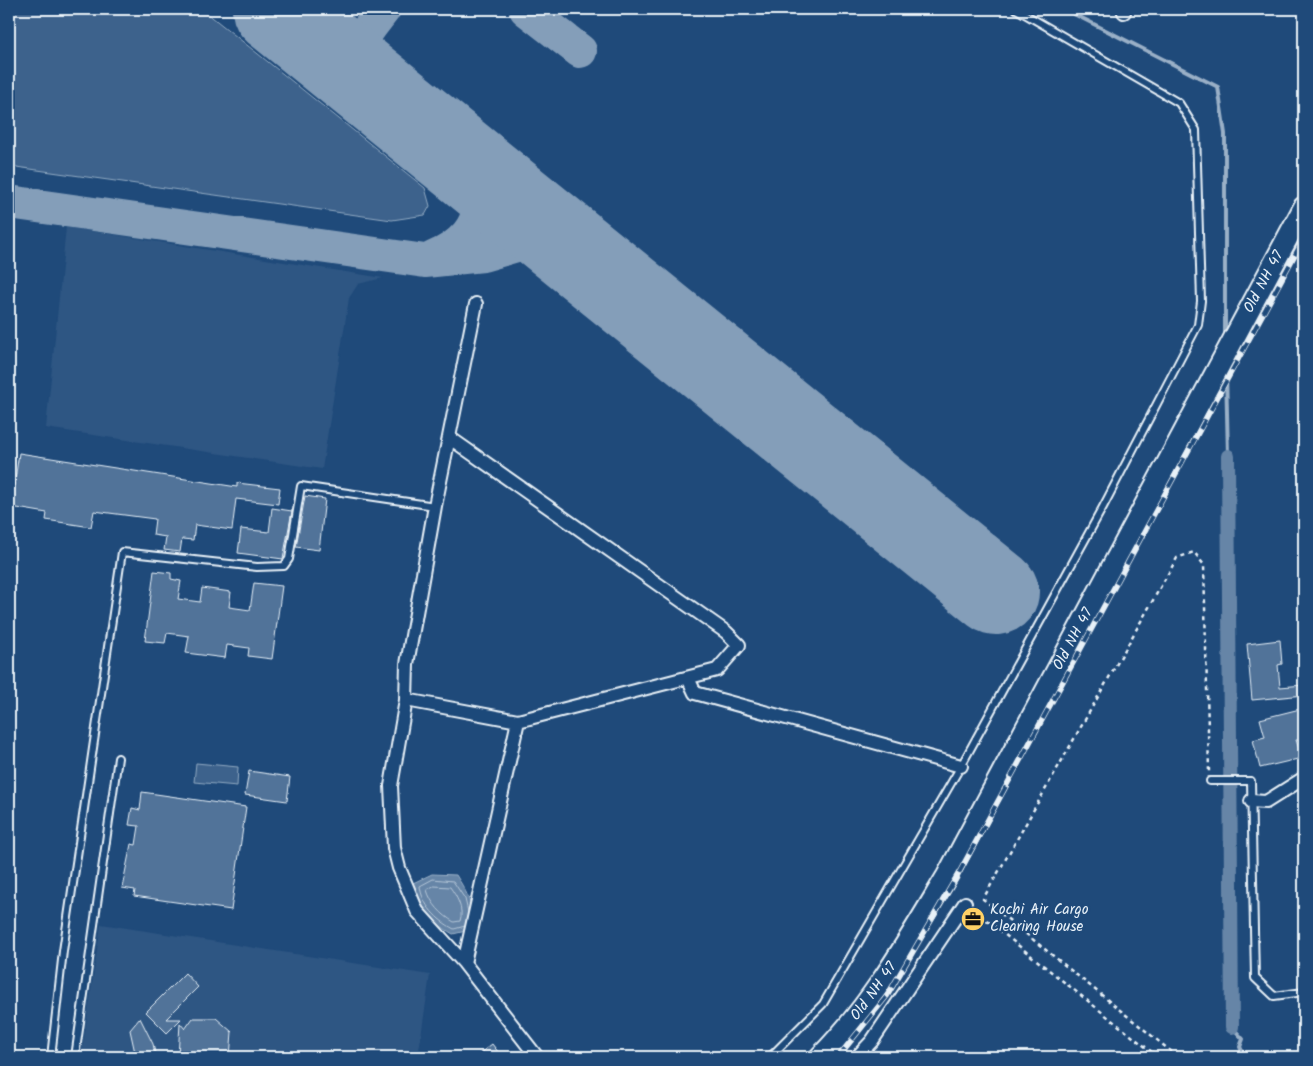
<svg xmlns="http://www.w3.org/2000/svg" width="1313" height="1066" viewBox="0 0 1313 1066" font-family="Kalam,sans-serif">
<rect width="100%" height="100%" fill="#1f4a7a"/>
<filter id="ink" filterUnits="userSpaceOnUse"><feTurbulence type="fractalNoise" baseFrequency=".02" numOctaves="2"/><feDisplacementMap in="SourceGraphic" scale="10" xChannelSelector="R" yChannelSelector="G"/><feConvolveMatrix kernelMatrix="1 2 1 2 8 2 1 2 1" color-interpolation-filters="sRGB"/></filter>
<g filter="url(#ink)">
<path fill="#2e5683" d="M 66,227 L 383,278 L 358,284 L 349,298 L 322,469 L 46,428 Z
M 101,924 L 430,975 L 418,1057 L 81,1057 Z"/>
<path fill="#3c628c" stroke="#92aac2" d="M 9,9 L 202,9 L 425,188 L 430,206 L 425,215 L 392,220 L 9,166 Z
M 196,763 L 238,767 L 237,786 L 194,782 Z"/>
<path fill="#6685a7" stroke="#9ab0c7" d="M 432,874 L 456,875 C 468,894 475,907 470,930 L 453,934 C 429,920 422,909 413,883 Z"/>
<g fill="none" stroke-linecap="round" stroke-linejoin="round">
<path stroke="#b4c6d8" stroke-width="1" d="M 434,886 L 450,887 C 457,897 464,909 460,921 L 454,922 C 442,915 431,904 427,890 Z
M 465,926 L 454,929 C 437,920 422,905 420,886 L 433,879 L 453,881 L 465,899 L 468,912"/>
<path stroke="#9ab0c7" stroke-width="4" d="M 1064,9 L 1218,87 L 1225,134 L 1225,337
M 1226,371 L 1228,456
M 1232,1027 L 1243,1039 L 1240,1047 L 1245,1057"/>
<path stroke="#6685a7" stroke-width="14" d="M 1228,456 L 1232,1027"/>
<path stroke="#849eb9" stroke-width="34" d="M 526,9 L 580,51
M 357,75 C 349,48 369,29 384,9
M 9,202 L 425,261 L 483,255 L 527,242 L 543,242 L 562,250 L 599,271
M 433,258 C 458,248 485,226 477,195 C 472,178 458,163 448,149"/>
<path stroke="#849eb9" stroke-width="86" d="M 275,9 L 996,592"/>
</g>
<path fill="#517399" stroke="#e8f1f8" d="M 19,453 L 237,487 L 237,483 L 280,488 L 278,504 L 236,499 L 232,530 L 195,525 L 193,540 L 182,539 L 180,552 L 164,550 L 166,537 L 153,535 L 155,519 L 94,511 L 91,527 L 46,520 L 47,513 L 11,507 Z
M 305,496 L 325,499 L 319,550 L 296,547 Z
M 272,508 L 292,511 L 283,559 L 238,553 L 241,529 L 269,532 Z
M 154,571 L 171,573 L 171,579 L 181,581 L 178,599 L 200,602 L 202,588 L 231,592 L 229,607 L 250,610 L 254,583 L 282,586 L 272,659 L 248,656 L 249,648 L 227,645 L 225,658 L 186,653 L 189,636 L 167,633 L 165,643 L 145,641 Z
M 1280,640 L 1282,664 L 1278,665 L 1280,687 L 1304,685 L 1304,695 L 1252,700 L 1247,644 Z
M 1304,708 L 1304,740 L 1296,740 L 1302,758 L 1260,768 L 1253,740 L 1265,737 L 1260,719 Z
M 249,771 L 290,777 L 287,801 L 245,795 Z
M 142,792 L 246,807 L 231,910 L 134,896 L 135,890 L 122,888 L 131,844 L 136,845 L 139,826 L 129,825 L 132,808 L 140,810 Z
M 185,973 L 198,987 L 166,1019 L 181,1019 L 167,1033 L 146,1012 Z
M 140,1018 L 153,1044 L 156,1057 L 136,1057 L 130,1030 Z
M 193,1018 L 216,1018 L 232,1032 L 230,1057 L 178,1057 L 180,1023 L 185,1029 Z
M 492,1044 L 502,1057 L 475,1057 Z"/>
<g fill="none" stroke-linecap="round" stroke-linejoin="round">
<g stroke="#e8f1f8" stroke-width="10">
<path id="lane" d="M 1210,781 L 1251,781 L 1255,978 L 1274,996 L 1304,992
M 51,1057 L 63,951 L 122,552 L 257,567 L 284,566 L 289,559 L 301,486 L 435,506
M 75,1057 L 118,758
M 770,1057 L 823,1004 L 961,766 L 1103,507 L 1198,325 L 1201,301 L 1196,130 L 1179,103 L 1016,9"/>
</g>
<g stroke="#e8f1f8" stroke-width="16">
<path id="street" d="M 1123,9 L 1124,12
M 476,304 L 435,506 L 407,664 L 406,700 L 391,786 L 394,848 L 399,868 L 417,911 L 464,963 L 537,1057
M 688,678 L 695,693 L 961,766
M 406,700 L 518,721 L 717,670 L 739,645 L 726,632 L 450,438
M 1251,801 L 1266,802 L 1304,778
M 464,963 L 518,721
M 857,1057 L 872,1041 L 965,903"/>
</g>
<g stroke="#e8f1f8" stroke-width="24">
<g id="primary">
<path id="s1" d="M 820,1057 C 872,1005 909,939 947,876 L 1304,207"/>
</g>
</g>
<path stroke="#e8f1f8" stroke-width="2.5" stroke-dasharray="4 4" stroke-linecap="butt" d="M 974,910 L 1158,1057
M 1178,1057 L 983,899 L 1177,558 L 1194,552 L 1204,565 L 1209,772"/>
<use href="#lane" stroke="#1f4a7a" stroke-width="6"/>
<use href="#street" stroke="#1f4a7a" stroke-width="12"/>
<use href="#primary" stroke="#1f4a7a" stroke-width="20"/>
<g stroke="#e8f1f8" stroke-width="5.5">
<path id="rail" d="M 838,1057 L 887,996 L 960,871 L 1304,238"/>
</g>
<use href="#rail" stroke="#1f4a7a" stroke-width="4" stroke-dasharray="11" stroke-linecap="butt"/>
</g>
</g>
<defs>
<g id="office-disc" transform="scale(1.25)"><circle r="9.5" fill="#ffd166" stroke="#1f4a7a"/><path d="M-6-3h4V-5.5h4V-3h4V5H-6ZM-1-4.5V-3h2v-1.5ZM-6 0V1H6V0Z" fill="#111"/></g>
</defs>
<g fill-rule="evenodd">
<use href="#office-disc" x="973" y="919"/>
</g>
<g text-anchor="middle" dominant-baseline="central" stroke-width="5" stroke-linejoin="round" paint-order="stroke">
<g font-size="15" fill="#e8f1f8" stroke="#1f4a7a">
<text stroke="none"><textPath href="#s1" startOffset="895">Old NH 47</textPath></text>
<text stroke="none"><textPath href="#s1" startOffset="490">Old NH 47</textPath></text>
<text stroke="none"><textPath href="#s1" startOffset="85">Old NH 47</textPath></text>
</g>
<g font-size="15" fill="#e8f1f8" stroke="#1f4a7a" text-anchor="start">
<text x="990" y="910">Kochi Air Cargo<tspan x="990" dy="17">Clearing House</tspan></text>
</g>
</g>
<rect width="1313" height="1066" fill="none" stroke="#1f4a7a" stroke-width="30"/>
<rect x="15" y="15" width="1283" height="1036" fill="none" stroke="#e8f1f8" stroke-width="2" filter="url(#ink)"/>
</svg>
